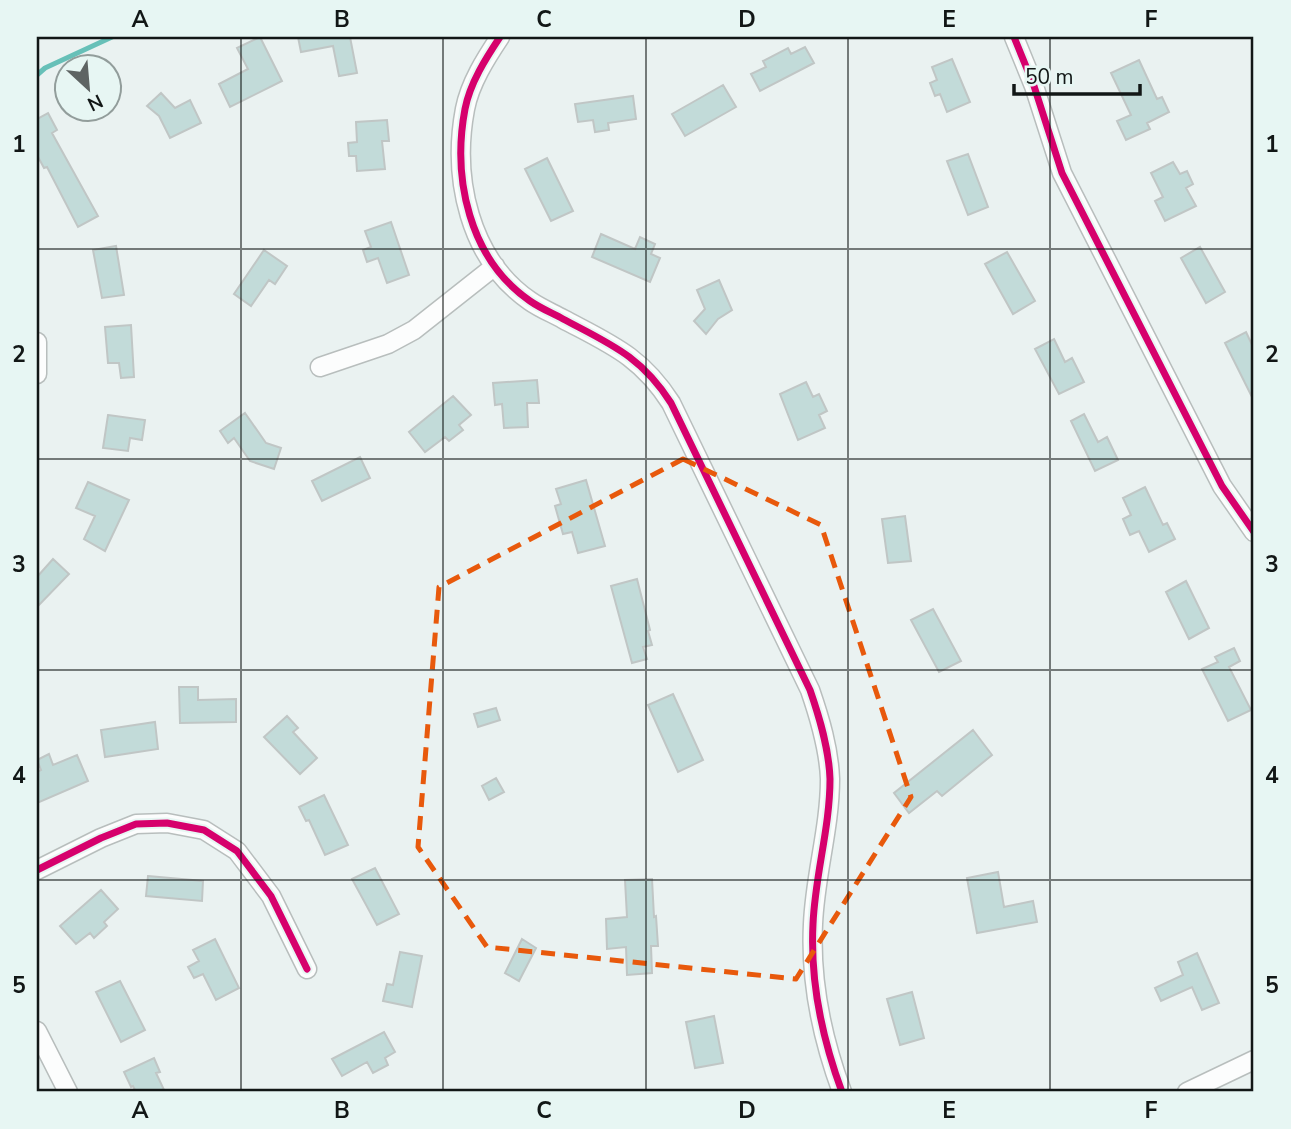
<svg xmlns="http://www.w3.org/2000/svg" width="1291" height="1129" viewBox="0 0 1291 1129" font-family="'Nunito Sans',sans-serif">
<rect width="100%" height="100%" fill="#eaf2f1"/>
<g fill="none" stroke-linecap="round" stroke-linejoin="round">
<path stroke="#67c0b8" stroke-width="5" d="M 37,75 L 45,68 L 112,37"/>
</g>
<path fill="#c2dbd9" stroke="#c0c6c5" stroke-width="2" d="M 260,37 L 282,81 L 230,107 L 219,84 L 248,69 L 237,48 Z
M 298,37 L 350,37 L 357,73 L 339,76 L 333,46 L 301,52 Z
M 805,47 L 814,63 L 760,91 L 751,74 L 766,67 L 763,61 L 788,48 L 791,54 Z
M 952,59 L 970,102 L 947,112 L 940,94 L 935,96 L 930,83 L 937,80 L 932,67 Z
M 1139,60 L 1157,99 L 1162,97 L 1169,112 L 1147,123 L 1150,129 L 1126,140 L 1117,121 L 1131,115 L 1111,73 Z
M 723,85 L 736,107 L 685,136 L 672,114 Z
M 161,93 L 175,108 L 190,100 L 201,123 L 170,138 L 159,116 L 147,106 Z
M 633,96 L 636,119 L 608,123 L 609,130 L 595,132 L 593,120 L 578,122 L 575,104 Z
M 48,113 L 57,130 L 52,133 L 98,216 L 78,227 L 47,167 L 44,168 L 37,155 L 37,119 Z
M 387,120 L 389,141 L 382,141 L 385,169 L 357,171 L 356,156 L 349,156 L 348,143 L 357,142 L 356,122 Z
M 968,154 L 988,207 L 968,215 L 947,161 Z
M 547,158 L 573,211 L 551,221 L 525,169 Z
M 1173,162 L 1180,174 L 1187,171 L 1193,184 L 1186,188 L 1196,206 L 1165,221 L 1155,201 L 1163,197 L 1151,173 Z
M 391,222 L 409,275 L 387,283 L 378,258 L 367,262 L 363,250 L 371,247 L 365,231 Z
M 601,234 L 635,249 L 640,237 L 655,244 L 651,254 L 660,258 L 650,282 L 592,257 Z
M 116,246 L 124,295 L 102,298 L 93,250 Z
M 1200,247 L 1225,292 L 1206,303 L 1181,258 Z
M 264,250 L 287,266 L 275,284 L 269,280 L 251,306 L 234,294 Z
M 1007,252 L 1035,301 L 1013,314 L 985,264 Z
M 719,280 L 732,310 L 718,319 L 706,334 L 694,321 L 705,309 L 697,290 Z
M 131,325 L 134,377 L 121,378 L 119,363 L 108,363 L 105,327 Z
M 1246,332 L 1254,349 L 1254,401 L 1225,343 Z
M 1054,339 L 1065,362 L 1072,358 L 1084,382 L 1059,394 L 1035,349 Z
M 537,380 L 539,403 L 527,403 L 528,427 L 504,428 L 502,404 L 495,405 L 493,383 Z
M 806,382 L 813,397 L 819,394 L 827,411 L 819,415 L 825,428 L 798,440 L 780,394 Z
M 453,396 L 471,415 L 459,425 L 463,430 L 449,441 L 445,437 L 425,452 L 409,432 Z
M 245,413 L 266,443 L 281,448 L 274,469 L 250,461 L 234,438 L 228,443 L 220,431 Z
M 1084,414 L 1098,442 L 1107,437 L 1118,460 L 1095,471 L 1071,421 Z
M 108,415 L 145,420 L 142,440 L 130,438 L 128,451 L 103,448 Z
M 360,457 L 370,478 L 322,501 L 312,481 Z
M 586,480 L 605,546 L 578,553 L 572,532 L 563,534 L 555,506 L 561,504 L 556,489 Z
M 88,482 L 129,500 L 105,551 L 84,539 L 95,516 L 76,508 Z
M 1145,487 L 1163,525 L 1167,523 L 1175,539 L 1149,552 L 1139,531 L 1130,535 L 1123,519 L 1131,515 L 1123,498 Z
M 905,516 L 911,561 L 888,563 L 882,519 Z
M 53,559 L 69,574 L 37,607 L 37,577 Z
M 637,579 L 650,630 L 648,631 L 652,645 L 643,647 L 647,659 L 632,663 L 611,586 Z
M 1186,581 L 1209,628 L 1189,639 L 1166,592 Z
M 933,609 L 961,661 L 939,672 L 911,620 Z
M 1234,648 L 1240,661 L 1229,667 L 1251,710 L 1228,721 L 1202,669 L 1218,662 L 1215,657 Z
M 179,687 L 198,687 L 198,700 L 236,699 L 236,722 L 180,723 Z
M 673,694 L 703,760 L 678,772 L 648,705 Z
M 496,708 L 500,720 L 478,727 L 474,714 Z
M 287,716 L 298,728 L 293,732 L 317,758 L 300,774 L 264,737 Z
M 155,722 L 158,749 L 105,757 L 101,730 Z
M 973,730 L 992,755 L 942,796 L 937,791 L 909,813 L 894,793 Z
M 49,754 L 53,765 L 77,755 L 88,781 L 37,803 L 37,772 L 41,770 L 37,760 Z
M 496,778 L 504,792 L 489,800 L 482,786 Z
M 324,795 L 348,845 L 325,855 L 309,820 L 306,821 L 299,807 Z
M 375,868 L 399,914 L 377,925 L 352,879 Z
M 998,872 L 1004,907 L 1033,901 L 1037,922 L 977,933 L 967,878 Z
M 148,876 L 203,881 L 202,901 L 146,896 Z
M 652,879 L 654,917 L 656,916 L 658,946 L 651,946 L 652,973 L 627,975 L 626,947 L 607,949 L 606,919 L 627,917 L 625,880 Z
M 101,890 L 118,909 L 104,922 L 107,926 L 94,938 L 90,933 L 76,944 L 60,926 Z
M 215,939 L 239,988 L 216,1000 L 203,974 L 194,978 L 188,967 L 199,961 L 193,950 Z
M 522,939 L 536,948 L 519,981 L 505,973 Z
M 400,952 L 422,956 L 412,1007 L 383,1001 L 387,984 L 393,985 Z
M 1197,953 L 1219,1003 L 1202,1010 L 1192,987 L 1161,1001 L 1155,988 L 1183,975 L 1178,962 Z
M 120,981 L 145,1030 L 121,1042 L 96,992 Z
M 912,992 L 924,1038 L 900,1045 L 887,999 Z
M 714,1016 L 723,1063 L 695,1068 L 686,1022 Z
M 384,1032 L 395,1052 L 385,1058 L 388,1065 L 373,1073 L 367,1062 L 342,1076 L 332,1059 Z
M 154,1058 L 160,1072 L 156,1073 L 165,1092 L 136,1092 L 133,1086 L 131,1087 L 124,1072 Z"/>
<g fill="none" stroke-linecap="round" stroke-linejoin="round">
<g stroke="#b8bebd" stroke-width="21">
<path id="minor" d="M 500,37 C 486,58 470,83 465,109 C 452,178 469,259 530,301 C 540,308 552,313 563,319 C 610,344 641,356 671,403 L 810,690 C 820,719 829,749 830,779 C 830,828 815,875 813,924 C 810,982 822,1038 842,1092
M 1014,37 L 1034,86 L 1062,173 L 1222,486 L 1254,532
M 37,342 L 37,374
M 320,367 L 388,344 L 414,330 L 495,266
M 37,870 L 101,838 L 136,824 L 167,823 L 204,830 L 237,851 L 271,896 L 307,969
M 37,1031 L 68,1092
M 1187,1092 L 1254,1060"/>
</g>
<use href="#minor" stroke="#fcfdfd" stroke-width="18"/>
<g stroke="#e7f6f3" stroke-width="11">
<path id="cycleway" d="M 500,37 C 486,58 470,83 465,109 C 452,178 469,259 530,301 C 540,308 552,313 563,319 C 610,344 641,356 671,403 L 810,690 C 820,719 829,749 830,779 C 830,828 815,875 813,924 C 810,982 822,1038 842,1092
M 1014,37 L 1034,86 L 1062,173 L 1222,486 L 1254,532
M 37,870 L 101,838 L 136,824 L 167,823 L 204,830 L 237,851 L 271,896 L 307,969"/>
</g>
<use href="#cycleway" stroke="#d6006c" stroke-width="7"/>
</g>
<path fill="none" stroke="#e8590c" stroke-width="5" stroke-dasharray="14 9" stroke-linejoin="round" d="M 683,459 L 821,525 L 911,797 L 796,979 L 487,947 L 418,847 L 439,587 Z"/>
<path fill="none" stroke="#121716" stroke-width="2" stroke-opacity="0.55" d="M 241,37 L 241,1092M 443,37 L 443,1092M 646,37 L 646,1092M 848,37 L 848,1092M 1050,37 L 1050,1092M 37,249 L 1254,249M 37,459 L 1254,459M 37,670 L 1254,670M 37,880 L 1254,880"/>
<rect width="1291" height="1129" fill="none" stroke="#e7f6f3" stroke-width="77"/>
<g transform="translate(88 88) rotate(154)"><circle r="33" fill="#e7f6f3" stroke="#929d9b" stroke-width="2"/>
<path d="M0-5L12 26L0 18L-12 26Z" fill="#5e6463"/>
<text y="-10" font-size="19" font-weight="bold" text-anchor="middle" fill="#121716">N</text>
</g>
<path d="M1014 84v10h126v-10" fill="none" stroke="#121716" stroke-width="3.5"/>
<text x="1025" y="84" font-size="21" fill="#121716" stroke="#e7f6f3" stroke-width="5" paint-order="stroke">50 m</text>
<rect x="38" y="38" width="1214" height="1052" fill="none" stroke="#121716" stroke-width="2.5"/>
<g font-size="23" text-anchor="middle" font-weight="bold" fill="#121716">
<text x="140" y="27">A</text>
<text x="342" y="27">B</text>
<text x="544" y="27">C</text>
<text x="747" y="27">D</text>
<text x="949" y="27">E</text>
<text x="1151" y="27">F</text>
<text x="19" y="152">1</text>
<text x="1272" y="152">1</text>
<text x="19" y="362">2</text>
<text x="1272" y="362">2</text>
<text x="19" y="572">3</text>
<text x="1272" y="572">3</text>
<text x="19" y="783">4</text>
<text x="1272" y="783">4</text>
<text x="19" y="993">5</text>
<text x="1272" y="993">5</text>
<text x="140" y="1118">A</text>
<text x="342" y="1118">B</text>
<text x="544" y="1118">C</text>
<text x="747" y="1118">D</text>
<text x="949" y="1118">E</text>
<text x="1151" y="1118">F</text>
</g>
</svg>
